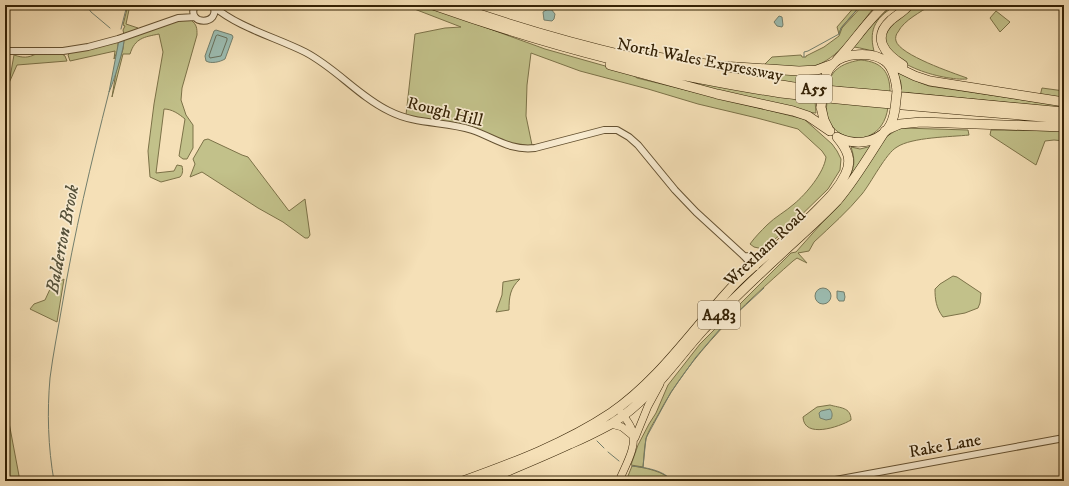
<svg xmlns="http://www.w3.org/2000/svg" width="1069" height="486" viewBox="0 0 1069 486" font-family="'IM FELL DW Pica',serif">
<rect width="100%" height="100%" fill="#f5e0b7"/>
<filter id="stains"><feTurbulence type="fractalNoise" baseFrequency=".005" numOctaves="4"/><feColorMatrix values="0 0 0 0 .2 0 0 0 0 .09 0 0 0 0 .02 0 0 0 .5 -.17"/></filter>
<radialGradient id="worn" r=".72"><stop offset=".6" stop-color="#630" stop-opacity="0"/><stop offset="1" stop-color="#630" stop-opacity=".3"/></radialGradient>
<path fill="#c2c18a" stroke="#7c7248" d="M 128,5 L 130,5 L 126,24 L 138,28 L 136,31 L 124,35 L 123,30 L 125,26 L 123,25 Z
M 404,5 L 424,5 L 545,49 L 630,73 L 637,78 L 804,119 L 832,144 L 837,151 L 841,159 L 840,170 L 828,189 L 786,230 L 763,249 L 754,247 L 750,244 C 755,237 761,231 767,225 C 775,217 785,212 794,204 C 806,194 824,173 826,157 L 822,151 L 798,129 L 757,118 L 698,104 L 648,89 L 580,71 L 531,53 L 527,85 L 526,116 L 532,145 L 520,147 L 494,137 L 406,115 L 415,34 L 445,28 L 461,27 Z
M 856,5 L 861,5 L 841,28 L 839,34 L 837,27 Z
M 863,5 L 876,5 C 860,24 842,56 817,65 C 802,70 781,66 764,65 L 772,57 L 801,55 L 802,57 L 806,57 L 806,56 L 824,47 L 839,36 L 842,28 Z
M 892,5 L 897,5 C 877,16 868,28 874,51 C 867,50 862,48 854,47 L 876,19 Z
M 917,5 L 931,5 C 921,12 904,20 898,32 C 896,34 895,38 896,41 C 900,55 953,73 967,78 L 967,79 C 944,81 877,64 885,31 L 906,12 Z
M 996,11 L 1010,22 L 1000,32 L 990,18 Z
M 191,20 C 197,25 197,28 197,35 L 182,88 L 181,100 L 186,115 L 193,125 L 193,148 L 187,159 L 183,159 L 179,156 L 185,119 C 179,114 172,109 164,109 L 156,173 L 174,171 L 177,165 L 182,166 C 183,170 183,174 180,177 L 161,182 L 150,177 L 148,151 L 154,104 L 163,52 L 159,34 C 144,37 135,38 130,54 L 123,54 L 112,97 L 116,72 L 123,49 L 124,39 L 176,21 Z
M 118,40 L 118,50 L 114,59 L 115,51 L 70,61 L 68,55 L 71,52 Z
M 36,54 L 62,54 L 65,56 L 67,61 L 17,65 L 9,83 L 14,55 C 23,58 28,58 36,54 Z
M 861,60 C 882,62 890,72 890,92 L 829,86 C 829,69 846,62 861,60 Z
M 687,68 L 813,74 L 819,77 L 817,86 L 768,80 Z
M 639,71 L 815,101 L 816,113 L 804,112 Z
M 897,72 L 921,83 L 929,86 L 1064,106 L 1064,108 L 901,92 L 901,83 Z
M 1042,88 L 1064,91 L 1064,99 L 1040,96 Z
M 827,102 L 888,107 C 882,155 820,143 827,102 Z
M 903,128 L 968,130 L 969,135 C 951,137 912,137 897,147 C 886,153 871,183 862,194 C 848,211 831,226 814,242 L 809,251 L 798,253 L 807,263 L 797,258 L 793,261 C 742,306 690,354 658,415 C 654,422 648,431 646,439 C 644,448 644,458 643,467 L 631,465 L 638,445 L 649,424 L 656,413 L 668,385 L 700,344 L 791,253 L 796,252 L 828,216 L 887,136 L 897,130 Z
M 991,130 L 1064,131 L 1064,141 L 1054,140 L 1045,141 L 1036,165 L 990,135 Z
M 208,139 L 242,155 L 248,157 L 289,211 L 305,199 L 310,235 L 308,238 L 305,238 L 283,222 L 258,208 L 202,172 L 190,177 L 195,164 L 193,159 L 204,140 Z
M 872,146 L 844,187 C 853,171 857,165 851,147 L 860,149 Z
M 953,276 L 957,277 L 981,293 L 980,303 L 978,308 L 965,313 L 943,317 C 936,308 935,299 935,289 L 940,284 Z
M 64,279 L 57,322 L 30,309 L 34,304 L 45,300 L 51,287 Z
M 520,279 C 510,288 509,297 509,310 L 496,312 L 502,295 L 503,282 Z
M 5,405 L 7,412 L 20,481 L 5,481 Z
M 830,405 C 840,408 851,407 851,420 C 839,427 804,439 803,417 L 817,407 Z
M 632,466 C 647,468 662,471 673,481 L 626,481 Z"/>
<path fill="#9cbdb2" stroke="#737f6d" d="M 548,9 L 551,9 L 555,14 L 554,19 L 552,21 L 544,20 L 543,12 Z
M 779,16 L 782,17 L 783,25 L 782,27 L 777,26 L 774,22 Z
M 216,30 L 232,35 L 233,37 L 225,59 C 220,62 211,64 206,61 L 205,56 L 214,31 Z
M 124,39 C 125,46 113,84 109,92 L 119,40 Z
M815 296a8 8 0 1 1 16 0a8 8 0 1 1-16 0Z
M 837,291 L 844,292 L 845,297 L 844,301 L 839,301 L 837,298 Z
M 830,409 C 832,412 833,415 831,419 L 826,420 L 820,418 L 819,413 L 821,411 Z"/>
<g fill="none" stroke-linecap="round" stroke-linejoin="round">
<path stroke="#68705c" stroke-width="1" d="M 218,35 L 227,38 L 227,40 L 221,56 L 210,58 L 209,56 L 216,36 Z"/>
<path stroke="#737f6d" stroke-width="1" d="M 86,5 L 91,12 L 110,28
M 121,29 L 127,5
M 804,57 L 804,52 L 808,51 L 839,34 L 841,28 L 861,5
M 597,441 L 604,448
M 608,452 L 619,461
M 632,466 C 642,467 666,470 671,481
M 643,467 L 646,438 L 671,392 L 696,357 L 720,329 L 764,288
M 54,481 C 48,447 47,412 50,378 C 53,354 58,330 62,306 C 74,234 91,163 109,92
M 867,481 L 891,478"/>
<g stroke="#655232" stroke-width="8">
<path id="minor" d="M 195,5 C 185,26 222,26 213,5
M 213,6 C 239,28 275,37 305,52 C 336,68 358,96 389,111 C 416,125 445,121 472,130 C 495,138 510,151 535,148 L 604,130 L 617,130 L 629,137 L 638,145 L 675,190 L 696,212 L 744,256 L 753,266 L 756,267
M 5,51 L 63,51 L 88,47 L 118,39 L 178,18 L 195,17
M 744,256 L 756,257 L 764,256
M 830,481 L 1064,438"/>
</g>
<g stroke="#352205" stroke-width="8">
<path id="major" d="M 611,424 L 622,427 L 633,436
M 635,438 L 648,406 L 660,384
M 619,481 C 625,466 638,446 632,430 C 630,423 624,417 620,411"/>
</g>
<g stroke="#352205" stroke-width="10">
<path id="highway" d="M 433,5 C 521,36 609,62 701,79 C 727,84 754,89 781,93 C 875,104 970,110 1064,119
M 453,5 C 560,43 669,69 781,85 C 810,90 841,91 871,94 C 935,100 1000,106 1064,112
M 642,55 L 721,66 L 799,71 L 817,70 L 833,64
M 837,60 C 854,42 867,21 885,5
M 886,62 L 915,76 L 930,81 L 1064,102
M 610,65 L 717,94 L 793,111 L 808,116 L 830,131
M 903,65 C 885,54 871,38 891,20 C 897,15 904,11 909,5
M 824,83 C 825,76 827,70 833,64 C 843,53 872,51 885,61 C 894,68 896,81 897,91
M 821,107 L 824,120 L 828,128
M 888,129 L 900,124 L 921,122 L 1064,127
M 839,138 C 855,145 874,144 887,130 C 892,124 894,116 895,109
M 463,481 C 513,463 566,443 611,413 C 660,379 692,330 732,287 C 759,259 792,236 819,208 C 829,198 839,188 845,175 C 853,160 847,149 837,137
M 484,481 C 513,469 542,457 570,444 C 584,438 598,431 611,424 C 650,400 674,362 704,329 C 728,304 754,279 780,255 C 799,237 819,220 837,201 C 855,180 870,154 885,131"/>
</g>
<use href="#minor" stroke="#f8ebd0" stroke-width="6"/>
<use href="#major" stroke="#f5e0b7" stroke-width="7"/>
<use href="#highway" stroke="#f5e0b7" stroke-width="9"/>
<g stroke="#352205" stroke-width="10" stroke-linecap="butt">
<path id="highway-bridge" d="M 821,107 L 824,83
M 895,109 L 897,91"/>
</g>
<use href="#highway-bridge" stroke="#f5e0b7" stroke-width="9"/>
</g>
<g text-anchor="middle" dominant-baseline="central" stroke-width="3.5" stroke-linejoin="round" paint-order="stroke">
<g fill="#f8ebd0" stroke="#705e42" stroke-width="1">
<rect x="796" y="75" width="36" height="28" rx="3"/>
<rect x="698" y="301" width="42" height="28" rx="3"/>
</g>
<g font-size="16" font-weight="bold" fill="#352205">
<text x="814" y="89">A55</text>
<text x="719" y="315">A483</text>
</g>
<g font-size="17" fill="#352205" stroke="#f8ebd0">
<text transform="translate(700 60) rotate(11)">North Wales Expressway</text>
<text transform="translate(445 112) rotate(14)">Rough Hill</text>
<text transform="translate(765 248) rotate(-43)">Wrexham Road</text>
<text transform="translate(945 446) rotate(-10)">Rake Lane</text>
</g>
<g font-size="18" font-style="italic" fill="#545039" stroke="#f8ebd0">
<text transform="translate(63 239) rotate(-79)">Balderton Brook</text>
</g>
</g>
<rect width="1069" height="486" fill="none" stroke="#f5e0b7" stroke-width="20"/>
<rect x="6" y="6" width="1057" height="474" fill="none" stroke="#352205" stroke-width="2"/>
<rect x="10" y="10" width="1049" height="466" fill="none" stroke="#352205"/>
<rect width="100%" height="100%" filter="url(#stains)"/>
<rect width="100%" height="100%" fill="url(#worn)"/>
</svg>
